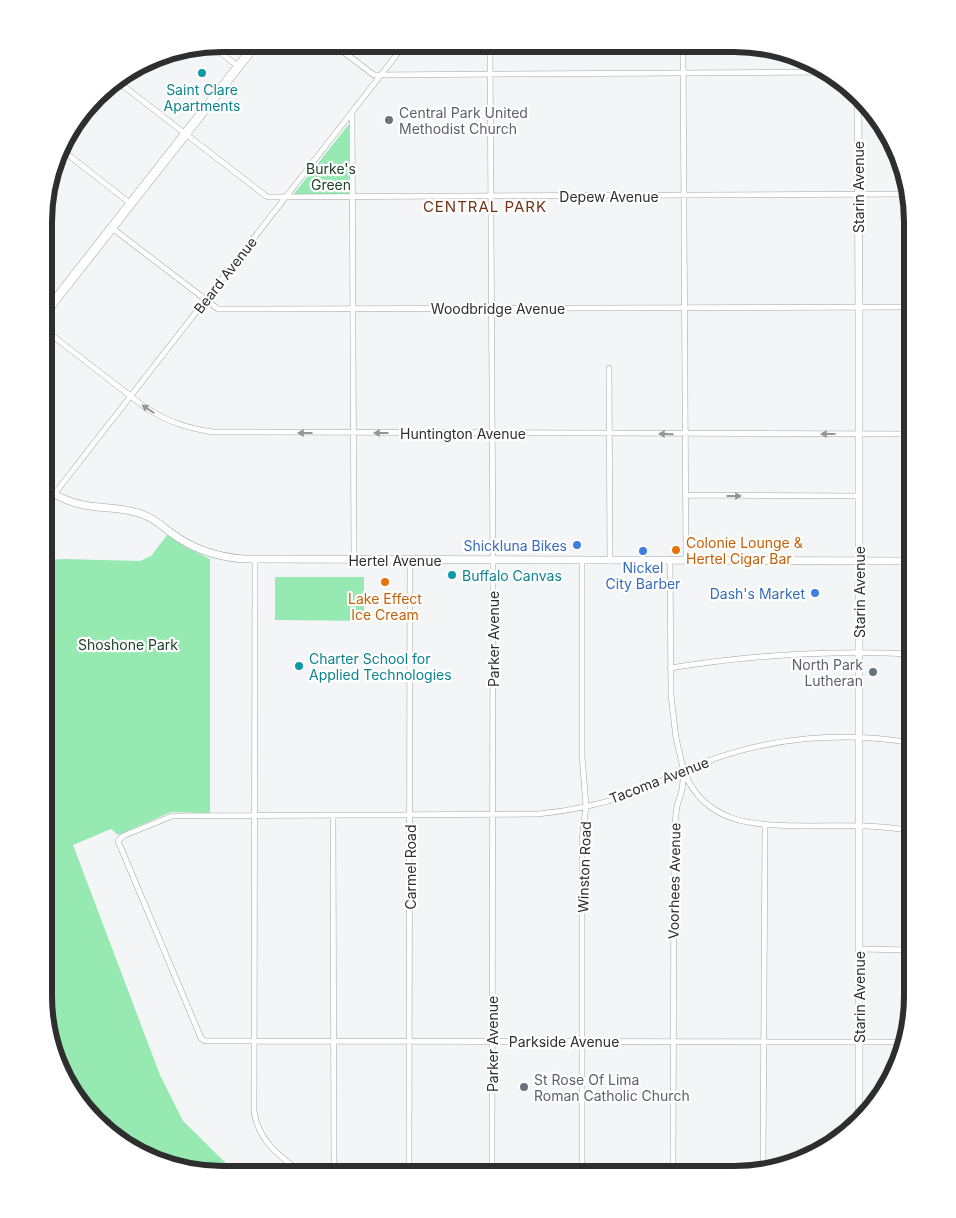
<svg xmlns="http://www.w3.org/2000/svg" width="956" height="1218" viewBox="0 0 956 1218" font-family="Inter,sans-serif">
<rect width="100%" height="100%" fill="#f4f5f7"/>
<path fill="#96eab1" d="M 349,124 L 349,194 L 293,195 Z
M 168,534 L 187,548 L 210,559 L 210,813 L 171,812 L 118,835 L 111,829 L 73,845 L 160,1075 L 183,1121 L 237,1174 L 211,1174 L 124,1144 L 68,1085 L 44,996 L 45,560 L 64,559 L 140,561 L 151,556 Z
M 275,577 L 364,577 L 364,621 L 275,620 Z"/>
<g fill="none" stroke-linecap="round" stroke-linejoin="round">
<g stroke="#a4a4a7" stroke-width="6">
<path id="minor" d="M 333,44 L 374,75 L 827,72
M 490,45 L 493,569 L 492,1174
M 683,45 L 686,561
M 212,46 L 239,67
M 117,81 L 266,196 L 269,197 L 905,194
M 352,113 L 354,560
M 62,150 L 131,204
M 112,228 L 218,309 L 912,307
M 45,330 L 146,408 C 169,422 186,428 213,432 L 912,434
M 609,368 L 610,561
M 685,495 L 859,496
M 45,506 L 405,44
M 255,559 L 254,1111 C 258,1141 281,1158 304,1174
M 582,560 L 582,756 L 586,806 L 582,840 L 582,1174
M 670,561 L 671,695 L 676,738 L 684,772 L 682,790 L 677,806 L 674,831 L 673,1174
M 670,668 C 750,655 831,650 912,654
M 684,772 C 707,827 758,825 808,826 C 843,826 878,824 912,831
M 333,816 L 334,1174
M 859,949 L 912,950
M 901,1042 L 205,1041 L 201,1038 L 118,841 L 123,836 L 172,816 L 538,814 C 568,811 599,805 628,795 C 654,785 679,772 705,762 C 771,737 843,731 912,743
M 763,1168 L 765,825
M 409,1174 L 410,560"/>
</g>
<g stroke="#a4a4a7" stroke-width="8">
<path id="tertiary" d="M 858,100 L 859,312 L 859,1114
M 45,489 C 57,496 70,503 84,505 C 104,509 125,507 144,515 C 155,519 161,525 170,532 C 192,549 216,557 244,559 L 912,561"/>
</g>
<g stroke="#a4a4a7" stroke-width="10">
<path id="primary" d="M 45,313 L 256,44"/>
</g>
<use href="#minor" stroke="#fff" stroke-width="5"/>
<use href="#tertiary" stroke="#fff" stroke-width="7"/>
<use href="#primary" stroke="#fff" stroke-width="9"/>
</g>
<defs><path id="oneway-solid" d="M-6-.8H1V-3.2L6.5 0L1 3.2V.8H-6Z" transform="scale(1.25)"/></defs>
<g fill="#969697">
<use href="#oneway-solid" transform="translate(148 409) rotate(-146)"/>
<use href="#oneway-solid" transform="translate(305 433) rotate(-180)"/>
<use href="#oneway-solid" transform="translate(381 433) rotate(180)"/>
<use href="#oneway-solid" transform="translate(666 434) rotate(-179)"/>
<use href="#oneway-solid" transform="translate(828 434) rotate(-180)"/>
<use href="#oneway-solid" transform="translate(734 496)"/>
</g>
<g fill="#0f9aa8" stroke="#fff" stroke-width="2">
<circle cx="202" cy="73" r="5"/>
<circle cx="452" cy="575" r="5"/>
<circle cx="299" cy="666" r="5"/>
</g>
<g fill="#6b7280" stroke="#fff" stroke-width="2">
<circle cx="389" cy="120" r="5"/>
<circle cx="873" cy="672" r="5"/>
<circle cx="524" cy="1087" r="5"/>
</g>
<g fill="#3f7fe0" stroke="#fff" stroke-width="2">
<circle cx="577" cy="545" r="5"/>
<circle cx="643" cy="551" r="5"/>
<circle cx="815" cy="593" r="5"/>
</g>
<g fill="#e8710a" stroke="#fff" stroke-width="2">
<circle cx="676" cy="550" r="5"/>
<circle cx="385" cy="582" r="5"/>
</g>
<g text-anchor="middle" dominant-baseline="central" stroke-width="4.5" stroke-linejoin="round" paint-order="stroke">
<g font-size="14" fill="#0d838f" stroke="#fff" text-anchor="start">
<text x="202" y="89" text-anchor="middle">Saint Clare<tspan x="202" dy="16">Apartments</tspan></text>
<text x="462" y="575">Buffalo Canvas</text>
<text x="309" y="658">Charter School for<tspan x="309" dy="16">Applied Technologies</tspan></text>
</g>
<g font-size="14" fill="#5b616d" stroke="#fff" text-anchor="start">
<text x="399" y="112">Central Park United<tspan x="399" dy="16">Methodist Church</tspan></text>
<text x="863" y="664" text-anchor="end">North Park<tspan x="863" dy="16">Lutheran</tspan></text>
<text x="534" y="1079">St Rose Of Lima<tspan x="534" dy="16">Roman Catholic Church</tspan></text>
</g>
<g font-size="14" fill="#1c422a" stroke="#fff">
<text x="331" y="168">Burke's<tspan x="331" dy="16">Green</tspan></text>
<text x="128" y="644">Shoshone Park</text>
</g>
<g font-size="14" fill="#2e2e2f" stroke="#fff">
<text transform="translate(858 187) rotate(-90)">Starin Avenue</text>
<text x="609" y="196">Depew Avenue</text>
<text transform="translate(225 275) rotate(-52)">Beard Avenue</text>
<text x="498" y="308">Woodbridge Avenue</text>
<text x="463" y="433">Huntington Avenue</text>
<text x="395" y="560">Hertel Avenue</text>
<text transform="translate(859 592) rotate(-90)">Starin Avenue</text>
<text transform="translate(493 639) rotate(-90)">Parker Avenue</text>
<text transform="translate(659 780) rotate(-21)">Tacoma Avenue</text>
<text transform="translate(410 867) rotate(-90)">Carmel Road</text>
<text transform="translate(584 867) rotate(-88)">Winston Road</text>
<text transform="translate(674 881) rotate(-89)">Voorhees Avenue</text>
<text transform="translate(859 997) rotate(-90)">Starin Avenue</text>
<text x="564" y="1041">Parkside Avenue</text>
<text transform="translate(492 1044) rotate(-90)">Parker Avenue</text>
</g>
<g font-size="14" fill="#c56008" stroke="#fff" text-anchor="start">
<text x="686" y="542">Colonie Lounge &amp;<tspan x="686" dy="16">Hertel Cigar Bar</tspan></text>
<text x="385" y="598" text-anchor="middle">Lake Effect<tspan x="385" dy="16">Ice Cream</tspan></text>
</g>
<g font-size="14" fill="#366cbe" stroke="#fff" text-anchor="end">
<text x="567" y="545">Shickluna Bikes</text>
<text x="643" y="567" text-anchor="middle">Nickel<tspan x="643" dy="16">City Barber</tspan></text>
<text x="805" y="593">Dash's Market</text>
</g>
<g font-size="15" letter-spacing="1" fill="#733316" stroke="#fff">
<text x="485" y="206">CENTRAL PARK</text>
</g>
</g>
<path d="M0 0H956V1218H0ZM222 52H734A170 170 0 0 1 904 222V996A170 170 0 0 1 734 1166H222A170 170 0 0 1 52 996V222A170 170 0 0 1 222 52Z" fill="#fff" fill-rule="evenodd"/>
<path fill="none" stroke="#2e2e2f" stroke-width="6" d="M222 52H734A170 170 0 0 1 904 222V996A170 170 0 0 1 734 1166H222A170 170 0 0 1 52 996V222A170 170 0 0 1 222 52Z"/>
</svg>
